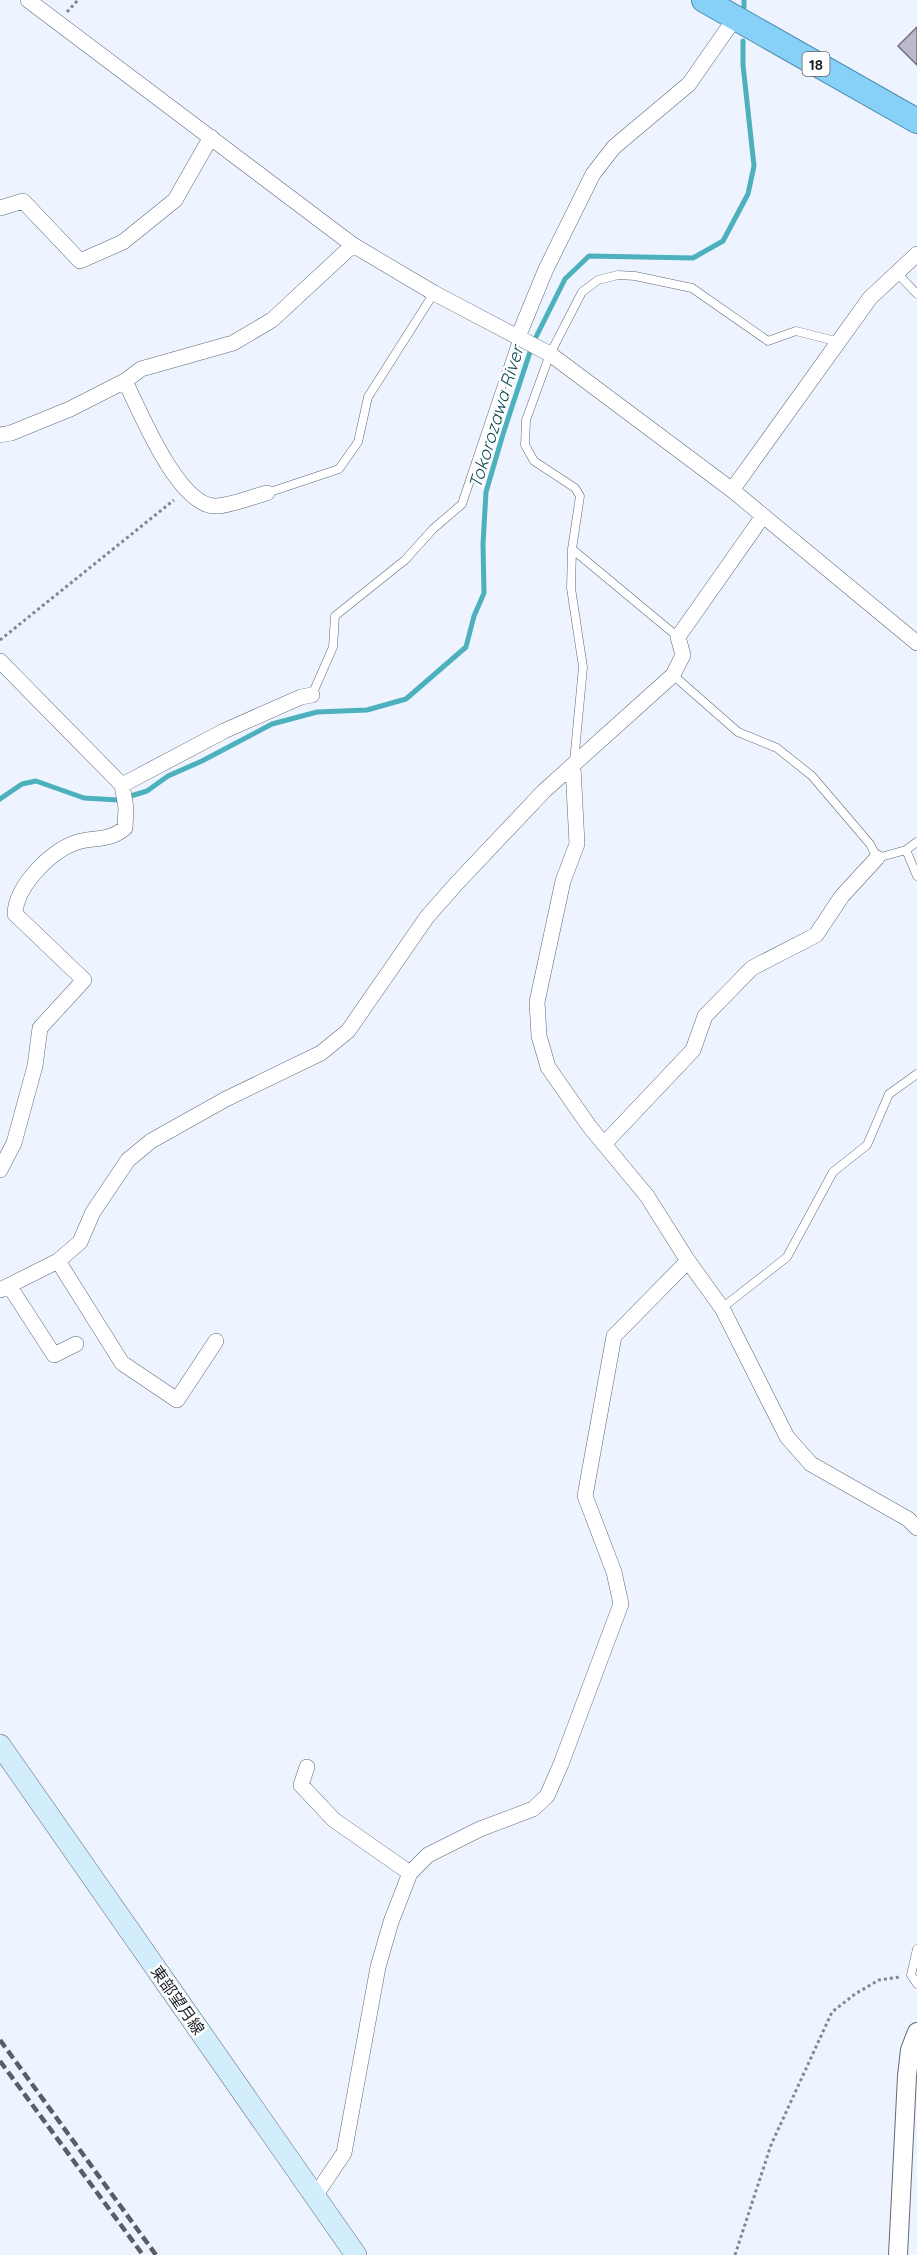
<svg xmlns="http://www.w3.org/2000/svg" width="917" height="2255" viewBox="0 0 917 2255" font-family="Quicksand,'Noto Sans JP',sans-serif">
<rect width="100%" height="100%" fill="#eef4ff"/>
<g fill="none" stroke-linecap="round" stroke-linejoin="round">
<path stroke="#4cb1bc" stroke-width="5" d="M 744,7 L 744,0
M 0,799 L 22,784 L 36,781 L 84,798 L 118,800 L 147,791 L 168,776 L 202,761 L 272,724 L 317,712 L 367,710 L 406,699 L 466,647 L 474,616 L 484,593 L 483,544 L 486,492 L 503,434 L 533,343 L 565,279 L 589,256 L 693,258 L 723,241 L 748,194 L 754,166 L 743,65 L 743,41"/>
</g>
<path fill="#bcb9cd" stroke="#737082" stroke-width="1.5" d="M 917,27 L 917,65 L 898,46 Z"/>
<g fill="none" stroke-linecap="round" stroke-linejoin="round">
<g stroke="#616979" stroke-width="9">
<path id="service" d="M 896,272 L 917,294
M 267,493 L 339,469 L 358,442 L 368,397 L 434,293
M 572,549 L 571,588 L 583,667 L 574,762
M 678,637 L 572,549 L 580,496 L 575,488 L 534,461 L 525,445 L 526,420 L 550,354 L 582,292 L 598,280 L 618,275 L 635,276 L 692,288 L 768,341 L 796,331 L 839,342
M 673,675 L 738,732 L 777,748 L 812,776 L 870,844 L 877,858 L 906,850 L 917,842
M 312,695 L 333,647 L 335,616 L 405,560 L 433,529 L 462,504 L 518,337
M 906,850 L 917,876
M 722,1308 L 787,1257 L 833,1172 L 867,1145 L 889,1094 L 917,1074
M 917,1949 L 911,1975 L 917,1984"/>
</g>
<g stroke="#616979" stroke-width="16">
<path id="minor" d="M 28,0 L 353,245 L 434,293 L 550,354 L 732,490 L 917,643
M 0,208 L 23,201 L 80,261 L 123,242 L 175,200 L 211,137
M 518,337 L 546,269 L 593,174 L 614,147 L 689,84 L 735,18
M 125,381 C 140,411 179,509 217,506 C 233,505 251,497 267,493
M 0,435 L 11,433 L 70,409 L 125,381 L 141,369 L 233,343 L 272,320 L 353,245
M 732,490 L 870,298 L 917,254
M 0,661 L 122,785 L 126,808 L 125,828 C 109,841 99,837 81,841 C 53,848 16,885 15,914 L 84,980 L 40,1028 L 35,1066 L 14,1143 L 0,1170
M 573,767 L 577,844 L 563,881 L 537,1002 L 539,1036 L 548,1067 L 589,1126 L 647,1196 L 688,1261 L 722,1308 L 787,1437 L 811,1464 L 908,1519 L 917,1528
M 122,785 L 224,731 L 301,697 L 312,695
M 605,1143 L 693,1050 L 705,1016 L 752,968 L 816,935 L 842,896 L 877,858
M 58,1261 L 122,1363 L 177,1400 L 216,1341
M 10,1287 L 54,1355 L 76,1344
M 0,1290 L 58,1261 L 80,1242 L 93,1212 L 128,1160 L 151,1141 L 226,1099 L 321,1053 L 348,1031 L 427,917 L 457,883 L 544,791 L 673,675 L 683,655 L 678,637 L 763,516
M 307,1767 L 301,1785 L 334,1820 L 410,1873
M 315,2196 L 344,2153 L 378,1967 L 391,1922 L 410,1873 L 428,1855 L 480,1829 L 533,1809 L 547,1796 L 561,1764 L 621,1604 L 614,1572 L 585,1496 L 614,1336 L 688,1261"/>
</g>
<g stroke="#616979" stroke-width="20">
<path id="tertiary" d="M 898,2255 L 907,2076 L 910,2050 L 917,2032"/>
</g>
<g stroke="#616979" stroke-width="22">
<path id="secondary" d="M 0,1745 L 356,2255"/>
</g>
<g stroke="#4d8bac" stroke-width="26">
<path id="trunk" d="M 704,0 L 917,121"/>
</g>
<path stroke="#838890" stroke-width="3" stroke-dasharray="3 3" stroke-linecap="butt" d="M 67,12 L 78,0
M 0,640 L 174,500
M 735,2255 L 771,2145 L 832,2012 L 855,1994 L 879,1980 L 900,1977"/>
<use href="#service" stroke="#fff" stroke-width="8"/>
<use href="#minor" stroke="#fff" stroke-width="15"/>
<use href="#tertiary" stroke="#fff" stroke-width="18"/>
<use href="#secondary" stroke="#d2eefc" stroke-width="21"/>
<use href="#trunk" stroke="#87d0f7" stroke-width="24"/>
<path stroke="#595e65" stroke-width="4.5" stroke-dasharray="9 4.5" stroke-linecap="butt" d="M 0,2040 L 156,2255
M 0,2061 L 143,2255"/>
</g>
<g text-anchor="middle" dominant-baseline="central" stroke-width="5" stroke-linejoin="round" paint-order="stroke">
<rect fill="#fff" stroke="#5f6266" stroke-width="1.5" x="802.5" y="52" width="27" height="24" rx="4.5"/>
<g font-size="15" font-weight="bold" fill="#1a1e24">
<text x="816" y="64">18</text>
</g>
<g font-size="16" fill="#1a1e24" stroke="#fff">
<text transform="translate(178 2000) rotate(55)">東部望月線</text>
</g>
<g font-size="18" font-style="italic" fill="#0f4e54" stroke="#fff">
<text transform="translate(496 417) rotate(-73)">Tokorozawa River</text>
</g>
</g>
</svg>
